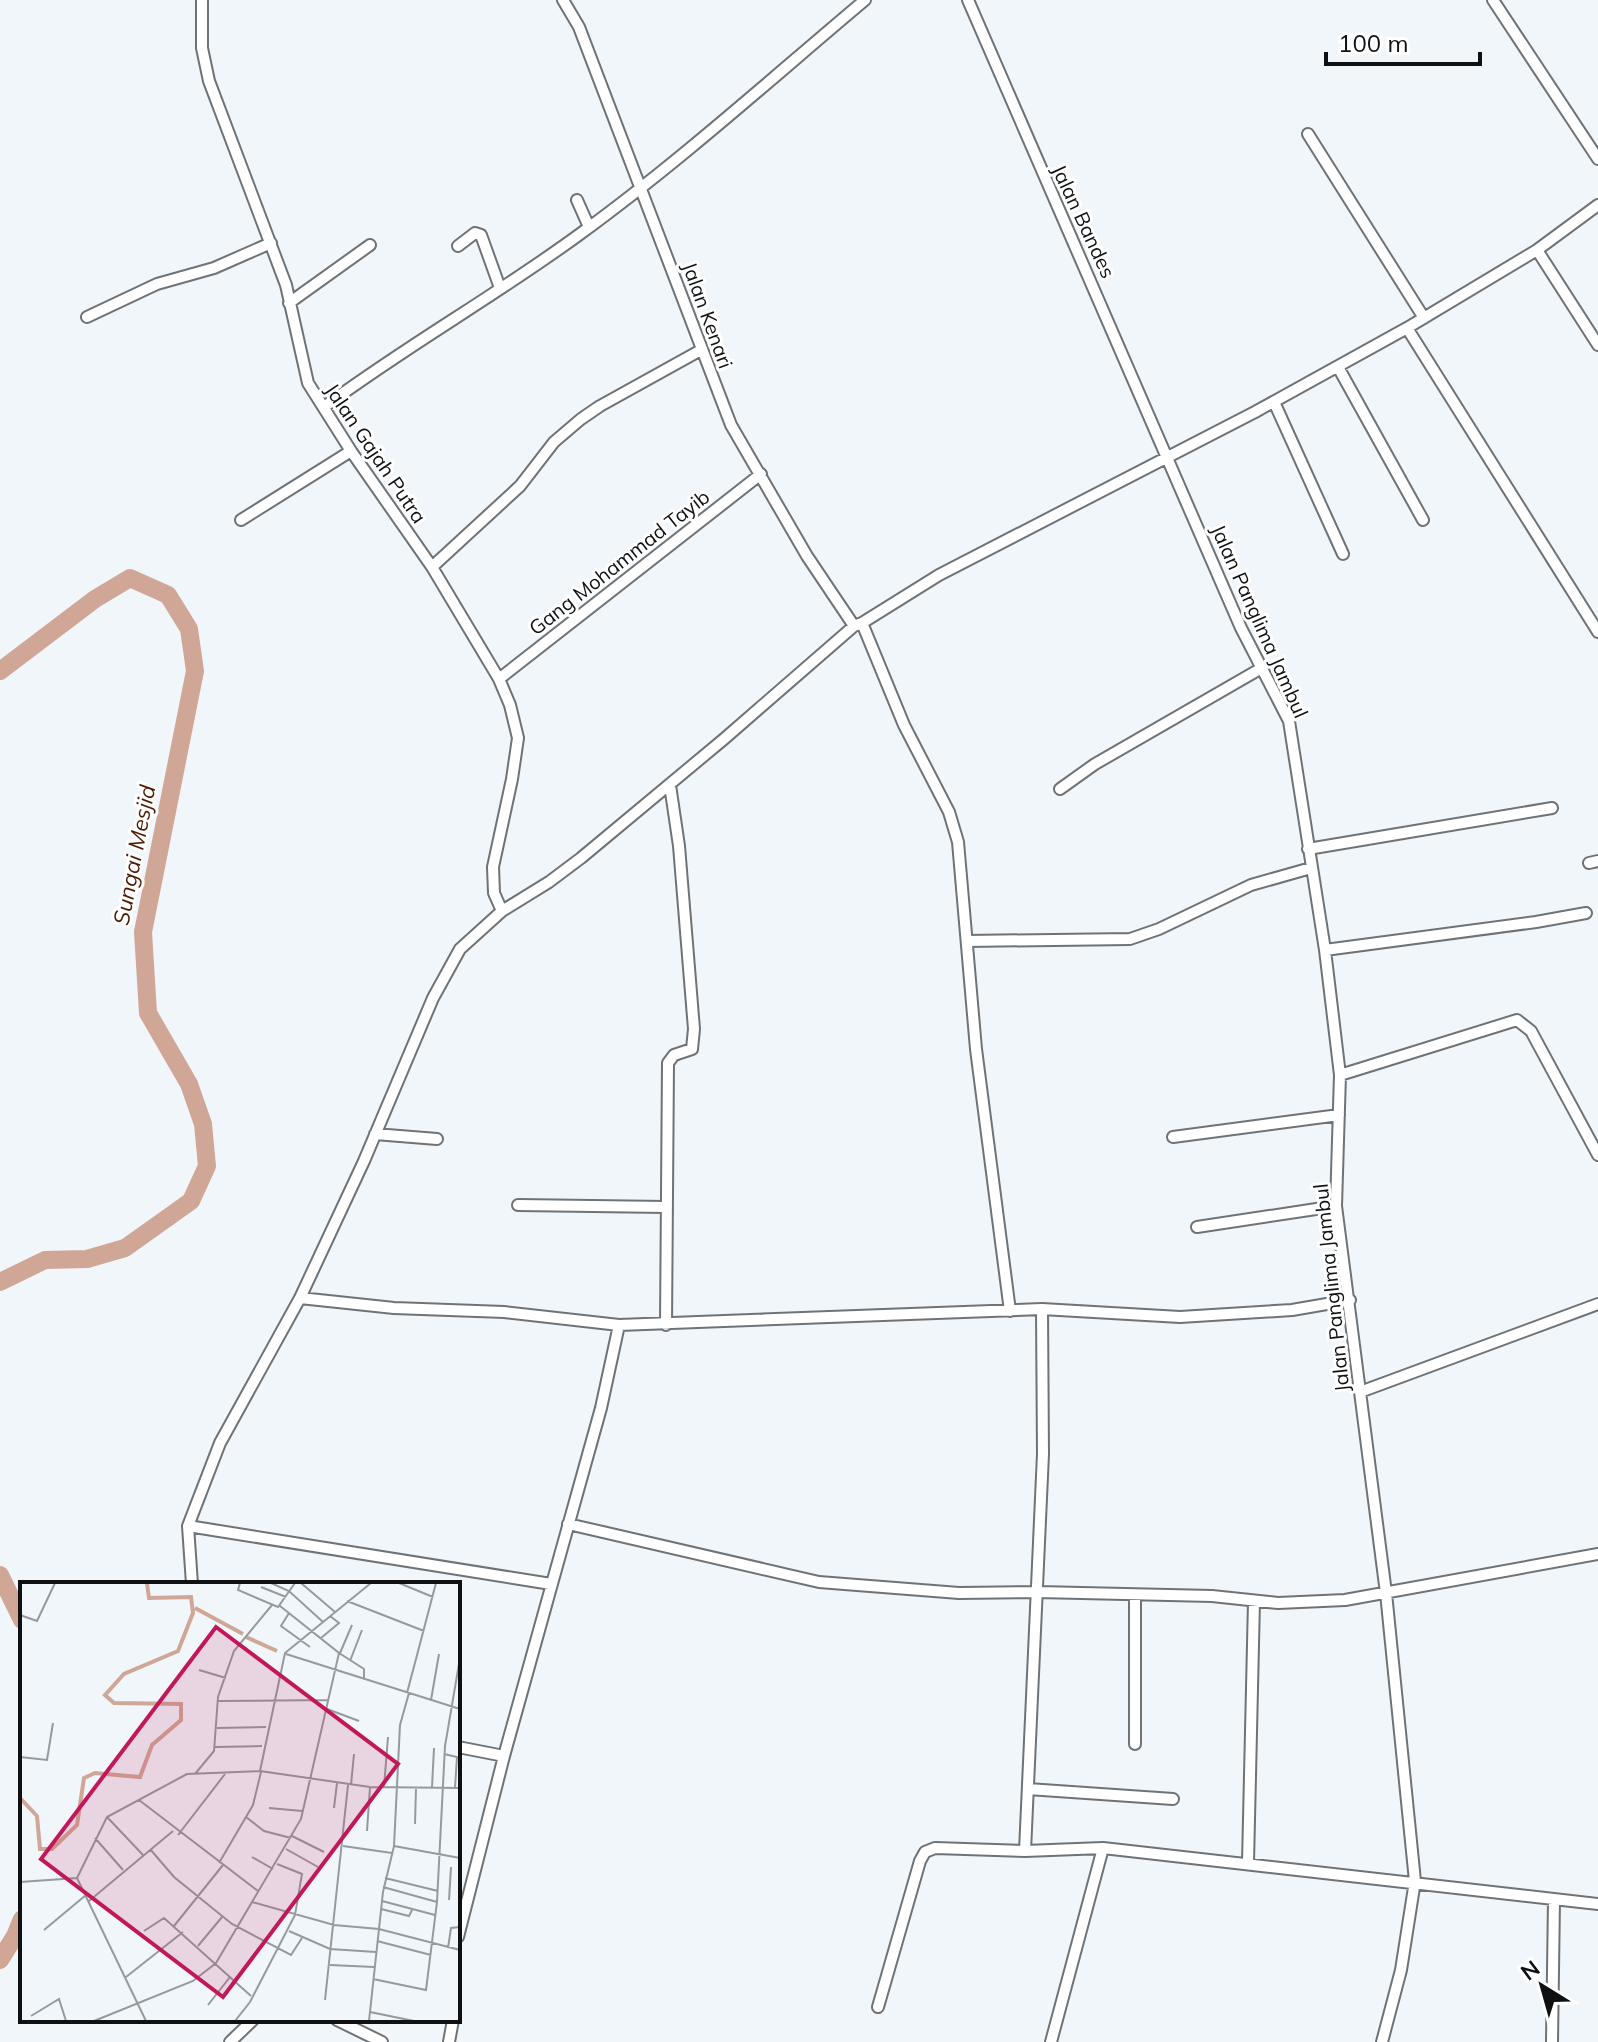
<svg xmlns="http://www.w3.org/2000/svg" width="1598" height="2042" viewBox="0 0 1598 2042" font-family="Mulish,sans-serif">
<rect width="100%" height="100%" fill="#f0f6fa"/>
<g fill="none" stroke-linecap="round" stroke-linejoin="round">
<path stroke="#d0a796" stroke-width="18" d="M 0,671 L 95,599 L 130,578 L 168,595 L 189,629 L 195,671 L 143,932 L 148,1013 L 189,1084 L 203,1124 L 207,1166 L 191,1201 L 125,1248 L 87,1259 L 45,1260 L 0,1282
M 0,1575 L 22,1620
M 0,1960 L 15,1936 L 22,1919"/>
<g stroke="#6e7377" stroke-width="14">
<path id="minor" d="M 202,0 L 202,48 L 209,81 L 286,285 L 308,383 L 351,451 L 432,567 L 499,679 L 510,705 L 518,738 L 512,779 L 493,867 L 494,893 L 502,911
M 563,0 L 579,27 L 731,425 L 807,556 L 854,626
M 968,0 L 1241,628 L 1289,721 L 1325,950 L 1340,1075 L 1336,1206 L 1386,1593 L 1415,1881 L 1401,1970 L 1382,2042
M 1493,0 L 1598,159
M 1308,134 L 1424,318
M 577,200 L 589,227
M 458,246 L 475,233 L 481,235 L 500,288
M 1537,250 L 1598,345
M 289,303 L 370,245
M 87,317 L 157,284 L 214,268 L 271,243
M 1407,328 L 1598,632
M 1338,367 L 1423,520
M 1274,402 L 1343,554
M 324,407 C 406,346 497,295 580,234 C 679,162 771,79 865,0
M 241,520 L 351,451
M 432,567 L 520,486 L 554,442 L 581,419 L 600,406 L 701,350
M 862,623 L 904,725 L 949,812 L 958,842 L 976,1049 L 1010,1311
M 499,679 L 761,474
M 1060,789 L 1095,764 L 1260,669
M 1308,849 L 1552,808
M 1589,863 L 1598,861
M 967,941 L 1130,939 L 1159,929 L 1251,885 L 1311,868
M 1325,950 L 1536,922 L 1586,913
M 1340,1075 L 1517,1020 L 1531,1031 L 1598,1155
M 375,1134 L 437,1139
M 1173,1137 L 1339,1115
M 518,1205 L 666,1207
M 1197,1227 L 1336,1206
M 300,1298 L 394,1308 L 504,1312 L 619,1325 L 1042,1309 L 1180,1317 L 1292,1310 L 1350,1300
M 666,1325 L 668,1063 L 674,1055 L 692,1049 L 694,1029 L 679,846 L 670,785
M 1360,1392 L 1598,1304
M 568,1524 L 819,1582 L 959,1593 L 1038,1592 L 1212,1596 L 1278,1603 L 1345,1600 L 1598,1554
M 188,1526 L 551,1584
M 192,1584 L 188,1526 L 220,1443 L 300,1298 L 364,1161 L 433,998 L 460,949 L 502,911 L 549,882 L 581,858 L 724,739 L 854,626 L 862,623 L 939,575 L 1255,412 L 1407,328 L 1537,250 L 1598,205
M 1135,1744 L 1135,1595
M 458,1747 L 504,1756
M 1028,1789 L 1173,1799
M 1025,1851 L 1043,1454 L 1042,1309
M 1248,1863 L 1254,1601
M 458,1937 L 504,1756 L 601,1408 L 619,1325
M 878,2007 L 920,1861 L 925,1852 L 935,1848 L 1025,1851 L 1103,1848 L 1598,1904
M 337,2020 L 382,2042
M 230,2042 L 253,2020
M 449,2042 L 453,2020
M 1051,2042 L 1103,1848
M 1552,2042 L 1554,1900"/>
</g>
<use href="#minor" stroke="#fff" stroke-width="10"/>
</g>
<g text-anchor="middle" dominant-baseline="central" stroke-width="6" stroke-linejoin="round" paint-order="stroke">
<g font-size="20" fill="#0e1011" stroke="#fff">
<text transform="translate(1084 221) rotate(65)">Jalan Bandes</text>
<text transform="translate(708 315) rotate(70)">Jalan Kenari</text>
<text transform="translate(376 453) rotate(56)">Jalan Gajah Putra</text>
<text transform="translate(619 562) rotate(-38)">Gang Mohammad Tayib</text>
<text transform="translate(1260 621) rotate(66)">Jalan Panglima Jambul</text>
<text transform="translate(1331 1288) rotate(-96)">Jalan Panglima Jambul</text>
</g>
<g font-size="22" font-style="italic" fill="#4d1a02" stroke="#fff">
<text transform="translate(134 855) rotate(-79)">Sungai Mesjid</text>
</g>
</g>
<g transform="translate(20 1582)">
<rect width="440" height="440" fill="#f0f6fa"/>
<path fill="none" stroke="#d0a796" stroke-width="4" d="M 175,26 L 223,52M 226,55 L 257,69M 0,216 L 17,234 L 20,267 L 32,267 L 57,243 L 64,196 L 75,191 L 120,195 L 132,163 L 161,138 L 161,122 L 94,121 L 85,113 L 104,92 L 158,69 L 173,31 L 171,15 L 129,16 L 127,1"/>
<path fill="none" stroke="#969a9d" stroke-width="2" d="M 220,1 L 218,8 L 258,25 L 275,1M 251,1 L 269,9 L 303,40M 281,1 L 315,30M 379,1 L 413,15M 241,5 L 266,15M 327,19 L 404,49M 269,31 L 261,44 L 290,65M 0,33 L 17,39 L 35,1M 301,56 L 319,41 L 310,34M 319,71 L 344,87 L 344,96M 320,71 L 332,43M 266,72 L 440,127M 330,79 L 342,48M 179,88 L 206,96M 387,111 L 416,1M 411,118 L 419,72M 198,119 L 308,118M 307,127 L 339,139M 197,146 L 246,145M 195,165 L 242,164M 424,172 L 437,175 L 435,206M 0,175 L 27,178 L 33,141M 240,189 L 265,71 L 351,1M 175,192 L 194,169 L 198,115 L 214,69 L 252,23M 331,203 L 334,172M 364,205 L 368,155M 412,205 L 414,166M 119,218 L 238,309M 249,226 L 282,229M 314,226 L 317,201M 87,235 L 123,273M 226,235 L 244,249 L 271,256M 395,242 L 396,206M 347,249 L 350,205M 158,253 L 205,192M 272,254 L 304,270M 75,256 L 103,288M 323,264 L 372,271M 374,264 L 440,276M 130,267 L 154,295 L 212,342 L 271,373 L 282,356M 266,267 L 298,285M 232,275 L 253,287M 199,281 L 233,223 L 241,190M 57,296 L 126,439M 365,296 L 418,309M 0,300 L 57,296 L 87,235 L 167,192 L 240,189 L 350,205 L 440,206M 363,305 L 417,320M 429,318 L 431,285M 69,319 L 153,249M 362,319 L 415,333M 232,320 L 314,343 L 359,347 L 440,368M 361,327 L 389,334 L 392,328M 154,344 L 203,283M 24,348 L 66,313M 124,349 L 144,336 L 231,414M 269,349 L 310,367 L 356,370M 357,359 L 411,373M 178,364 L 202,335M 428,366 L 431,346 L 440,345M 310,383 L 354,385M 106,395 L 163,350M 353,397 L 406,408 L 417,320 L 425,164 L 440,76M 305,418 L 328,203M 188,423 L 210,395M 350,430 L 394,439M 11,434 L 39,417 L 46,439M 74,439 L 173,399 L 196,381 L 281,237 L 319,71 L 260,24M 215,439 L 230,420 L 275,333 L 282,292 L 257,282M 349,439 L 363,310 L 374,264 L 380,143 L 389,111"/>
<path fill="#c2185b" fill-opacity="0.15" stroke="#c2185b" stroke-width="4" d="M 196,45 L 378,182 L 203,415 L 21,277 Z"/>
<rect width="440" height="440" fill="none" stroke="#0e1011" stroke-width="4"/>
</g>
<g transform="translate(1542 1986) rotate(323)" stroke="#ffffff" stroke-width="6" paint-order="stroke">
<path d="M0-6L14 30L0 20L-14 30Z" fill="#0e1011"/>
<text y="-12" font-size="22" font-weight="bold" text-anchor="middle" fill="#0e1011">N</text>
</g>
<path d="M1326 52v12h154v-12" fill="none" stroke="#0e1011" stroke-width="4"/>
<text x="1338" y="52" font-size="24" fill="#0e1011" stroke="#ffffff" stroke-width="6" paint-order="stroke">100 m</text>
</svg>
